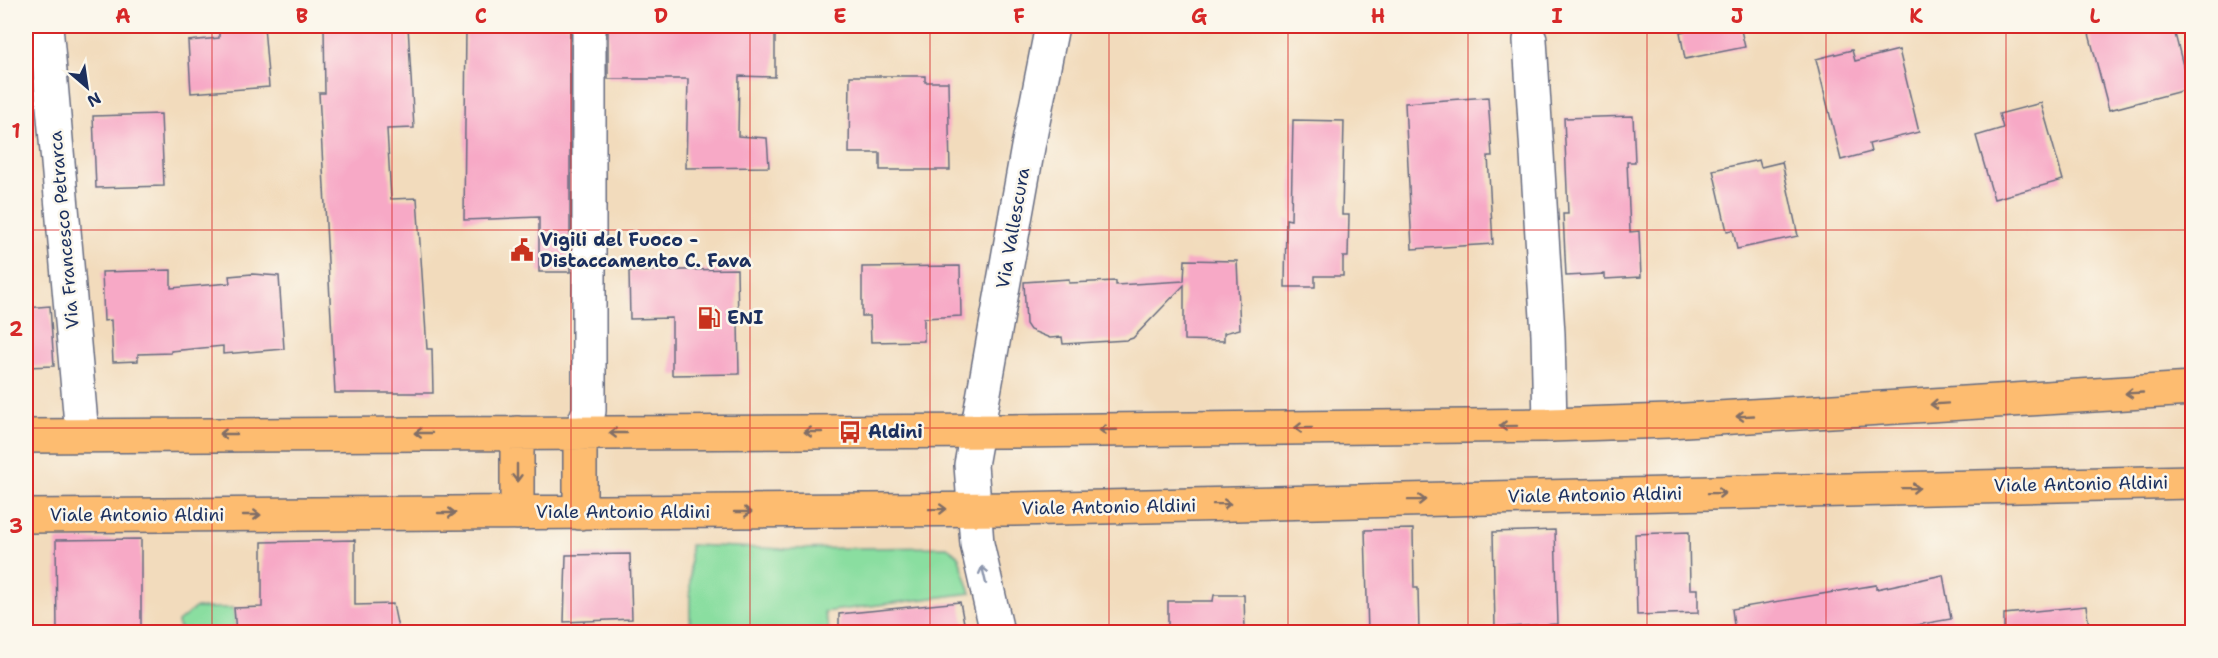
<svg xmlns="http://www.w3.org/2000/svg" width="2218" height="658" viewBox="0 0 2218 658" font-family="'Shantell Sans',sans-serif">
<rect width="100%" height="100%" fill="#fbf7ec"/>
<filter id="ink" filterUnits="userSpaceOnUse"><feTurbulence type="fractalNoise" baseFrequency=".0167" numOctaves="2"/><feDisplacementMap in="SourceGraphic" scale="12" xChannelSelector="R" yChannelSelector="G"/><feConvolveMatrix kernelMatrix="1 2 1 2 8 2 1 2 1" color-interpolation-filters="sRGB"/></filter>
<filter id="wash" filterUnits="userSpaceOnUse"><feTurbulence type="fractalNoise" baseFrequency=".008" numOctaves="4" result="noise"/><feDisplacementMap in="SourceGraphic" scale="24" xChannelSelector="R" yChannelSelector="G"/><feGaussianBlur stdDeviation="1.35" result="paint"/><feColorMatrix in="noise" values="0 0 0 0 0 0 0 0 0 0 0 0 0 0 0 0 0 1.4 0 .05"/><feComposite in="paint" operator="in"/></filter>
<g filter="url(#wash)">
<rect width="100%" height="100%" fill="#f2dbbc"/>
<path fill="#8adea0" stroke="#52867f" stroke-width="1.5" d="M 690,545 L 783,549 L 947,547 L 958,555 L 971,593 L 824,612 L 830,632 L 690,632 Z
M 195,608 L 234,608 L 236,632 L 180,632 L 178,622 Z"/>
<g id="blocks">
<path fill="#f7a9c6" d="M 219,26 L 264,26 L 269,87 L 191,93 L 188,41 L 219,38 Z
M 324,26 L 408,26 L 414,128 L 387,129 L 391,199 L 417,198 L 427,349 L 432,349 L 433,393 L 335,393 L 319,93 L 325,93 Z
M 466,26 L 570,26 L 570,272 L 539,272 L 539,217 L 464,220 Z
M 608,26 L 775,26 L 775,77 L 739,76 L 738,136 L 767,138 L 769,167 L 686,168 L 688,79 L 608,79 Z
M 1709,26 L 1740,26 L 1745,47 L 1685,59 L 1680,32 Z
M 2087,26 L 2173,26 L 2189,89 L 2109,110 Z
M 1852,50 L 1855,61 L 1899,50 L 1919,132 L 1869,144 L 1871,152 L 1841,160 L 1816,59 Z
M 850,76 L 925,76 L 925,82 L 948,82 L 950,170 L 880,170 L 880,153 L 849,153 Z
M 1488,97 L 1492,156 L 1488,156 L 1493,244 L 1412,249 L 1405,103 Z
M 2041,103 L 2063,180 L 1994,199 L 1976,136 L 2003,128 L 1999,114 Z
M 161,114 L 164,186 L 96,188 L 93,116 Z
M 1633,116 L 1635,162 L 1627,162 L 1630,232 L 1639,231 L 1641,277 L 1605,279 L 1605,274 L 1566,276 L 1563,214 L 1568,214 L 1564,118 Z
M 1293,120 L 1344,121 L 1342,215 L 1349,215 L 1348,257 L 1343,257 L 1343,276 L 1315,276 L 1315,287 L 1285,287 L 1286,219 L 1291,220 Z
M 1759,160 L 1761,167 L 1782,162 L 1798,236 L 1737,249 L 1733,230 L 1727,231 L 1713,170 Z
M 1185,260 L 1237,261 L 1240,329 L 1224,333 L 1224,341 L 1184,340 L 1184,285 L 1133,338 L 1127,340 L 1063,344 L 1062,337 L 1050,338 L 1030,330 L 1026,324 L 1024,282 L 1069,279 L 1069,283 L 1116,281 L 1116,285 L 1184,281 Z
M 960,266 L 961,316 L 924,318 L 924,341 L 871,342 L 870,316 L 862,316 L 862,267 Z
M 737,269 L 739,374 L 672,375 L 672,318 L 630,319 L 629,271 Z
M 171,270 L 171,288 L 230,283 L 229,276 L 252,274 L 279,276 L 284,349 L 223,354 L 223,346 L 171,351 L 171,353 L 138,354 L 138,361 L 113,362 L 111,320 L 104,321 L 102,272 Z
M 50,306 L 54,366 L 26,367 L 26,308 Z
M 1413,529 L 1414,588 L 1418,588 L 1419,633 L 1368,633 L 1365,530 Z
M 1555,530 L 1558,624 L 1495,628 L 1493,532 Z
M 1689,532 L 1690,589 L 1698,589 L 1698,613 L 1637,615 L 1635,534 Z
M 141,539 L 141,633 L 57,633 L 56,540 Z
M 355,540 L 355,605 L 393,604 L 399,633 L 236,633 L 234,608 L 262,607 L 262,542 Z
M 630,554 L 632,619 L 564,622 L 566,555 Z
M 1943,575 L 1951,619 L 1871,633 L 1735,633 L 1732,609 L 1876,585 L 1876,589 Z
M 1214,595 L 1244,595 L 1245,630 L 1239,630 L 1239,633 L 1168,633 L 1168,601 L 1213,601 Z
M 960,602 L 966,633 L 839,633 L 839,614 Z
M 2086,606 L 2090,633 L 2004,633 L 2004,614 Z"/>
</g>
</g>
<g filter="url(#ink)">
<use href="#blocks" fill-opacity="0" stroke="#666b7f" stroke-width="1.5"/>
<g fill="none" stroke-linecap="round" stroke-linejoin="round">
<g stroke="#666b7f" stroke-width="36">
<path id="minor" d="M 46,26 L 82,435
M 1530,40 L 1548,334 L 1550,425
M 580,433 L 589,411 L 589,26
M 997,632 L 977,544 L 971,465 L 1028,147 L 1052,26"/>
</g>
<g stroke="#666b7f" stroke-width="36">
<path id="major" d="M 26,436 L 1013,431 L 1550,425 L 1669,421 L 2192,389
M 517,513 L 517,433
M 580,513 L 580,433
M 26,516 L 1014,509 L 2192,482"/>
</g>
<use href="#minor" stroke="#fff" stroke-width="33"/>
<use href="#major" stroke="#fdbc70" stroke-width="33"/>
</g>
<defs><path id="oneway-shaft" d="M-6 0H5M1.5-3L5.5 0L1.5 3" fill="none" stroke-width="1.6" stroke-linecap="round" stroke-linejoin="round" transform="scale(1.5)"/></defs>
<g stroke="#816e66">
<use href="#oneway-shaft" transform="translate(2134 393) rotate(177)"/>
<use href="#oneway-shaft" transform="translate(1939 404) rotate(176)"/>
<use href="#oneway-shaft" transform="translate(1745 416) rotate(177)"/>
<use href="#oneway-shaft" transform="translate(1508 426) rotate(179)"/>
<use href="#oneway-shaft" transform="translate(1303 428) rotate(179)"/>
<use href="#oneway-shaft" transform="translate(1108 430) rotate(179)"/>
<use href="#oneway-shaft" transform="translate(813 432) rotate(180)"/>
<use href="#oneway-shaft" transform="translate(423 433) rotate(180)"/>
<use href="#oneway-shaft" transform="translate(618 433) rotate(180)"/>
<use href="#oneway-shaft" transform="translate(228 434) rotate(180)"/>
<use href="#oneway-shaft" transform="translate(517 473) rotate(90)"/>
<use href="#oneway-shaft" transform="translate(1911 488) rotate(-1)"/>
<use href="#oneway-shaft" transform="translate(1717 493) rotate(-1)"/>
<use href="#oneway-shaft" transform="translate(1417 500) rotate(-1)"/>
<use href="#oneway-shaft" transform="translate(1222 504) rotate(-1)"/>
<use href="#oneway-shaft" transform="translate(938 509) rotate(-1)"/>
<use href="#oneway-shaft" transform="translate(743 512)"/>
<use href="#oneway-shaft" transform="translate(447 513)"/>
<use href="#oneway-shaft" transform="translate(252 515)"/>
</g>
<use stroke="#8d97ae" href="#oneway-shaft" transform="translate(984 575) rotate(-103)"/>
</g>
<path fill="none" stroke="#d62828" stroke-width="1.5" stroke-opacity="0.55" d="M 212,26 L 212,632M 392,26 L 392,632M 571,26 L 571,632M 750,26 L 750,632M 930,26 L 930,632M 1109,26 L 1109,632M 1288,26 L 1288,632M 1468,26 L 1468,632M 1647,26 L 1647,632M 1826,26 L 1826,632M 2006,26 L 2006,632M 26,230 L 2192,230M 26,428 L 2192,428"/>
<defs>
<g id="civic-bare" transform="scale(1.8)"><path d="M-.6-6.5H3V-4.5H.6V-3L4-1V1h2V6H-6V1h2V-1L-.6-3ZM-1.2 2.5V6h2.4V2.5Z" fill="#c8321e" stroke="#fbf7ec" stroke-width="2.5" paint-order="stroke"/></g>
<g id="fuel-bare" transform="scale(1.8)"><path d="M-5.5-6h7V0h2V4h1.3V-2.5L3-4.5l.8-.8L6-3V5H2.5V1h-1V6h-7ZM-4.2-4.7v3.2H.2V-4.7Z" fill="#c8321e" stroke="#fbf7ec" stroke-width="2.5" paint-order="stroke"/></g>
<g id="bus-bare" transform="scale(1.8)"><path d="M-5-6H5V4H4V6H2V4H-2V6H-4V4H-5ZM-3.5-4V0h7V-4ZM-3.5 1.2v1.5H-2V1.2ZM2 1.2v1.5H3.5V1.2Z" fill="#c8321e" stroke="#fbf7ec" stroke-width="2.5" paint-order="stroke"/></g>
</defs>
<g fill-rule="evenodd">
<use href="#civic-bare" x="522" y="250"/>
<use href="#fuel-bare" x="709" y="318"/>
<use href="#bus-bare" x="850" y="432"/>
</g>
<g text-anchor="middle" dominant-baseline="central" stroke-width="5" stroke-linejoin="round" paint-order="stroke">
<g font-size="18" fill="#1b2f5e" stroke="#fbf7ec">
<text transform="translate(1013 228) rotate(-80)">Via Vallescura</text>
<text transform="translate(64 230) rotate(-95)">Via Francesco Petrarca</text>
<text transform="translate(2081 484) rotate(-1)">Viale Antonio Aldini</text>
<text transform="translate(1595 495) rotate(-1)">Viale Antonio Aldini</text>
<text transform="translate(1109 507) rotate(-1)">Viale Antonio Aldini</text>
<text x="623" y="512">Viale Antonio Aldini</text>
<text x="137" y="515">Viale Antonio Aldini</text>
</g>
<g font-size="18" font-weight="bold" fill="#1b2f5e" stroke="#fbf7ec" text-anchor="start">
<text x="540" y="240">Vigili del Fuoco -<tspan x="540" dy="21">Distaccamento C. Fava</tspan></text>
<text x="727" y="318">ENI</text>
<text x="868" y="432">Aldini</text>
</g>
</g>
<rect width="2218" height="658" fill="none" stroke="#fbf7ec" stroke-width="66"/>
<g transform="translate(87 87) rotate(151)" stroke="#fbf7ec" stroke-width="4.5" paint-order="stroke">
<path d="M0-4.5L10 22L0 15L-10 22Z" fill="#1b2f5e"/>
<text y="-9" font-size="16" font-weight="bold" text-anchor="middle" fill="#1b2f5e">N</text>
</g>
<rect x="33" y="33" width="2152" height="592" fill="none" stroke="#d62828" stroke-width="2"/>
<g font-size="20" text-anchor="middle" font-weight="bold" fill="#d62828">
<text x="123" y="23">A</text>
<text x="302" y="23">B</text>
<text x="481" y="23">C</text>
<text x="661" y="23">D</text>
<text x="840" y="23">E</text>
<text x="1019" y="23">F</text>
<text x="1199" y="23">G</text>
<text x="1378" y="23">H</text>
<text x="1557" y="23">I</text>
<text x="1737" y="23">J</text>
<text x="1916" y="23">K</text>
<text x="2095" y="23">L</text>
<text x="16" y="138">1</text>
<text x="16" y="336">2</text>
<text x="16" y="533">3</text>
</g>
</svg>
